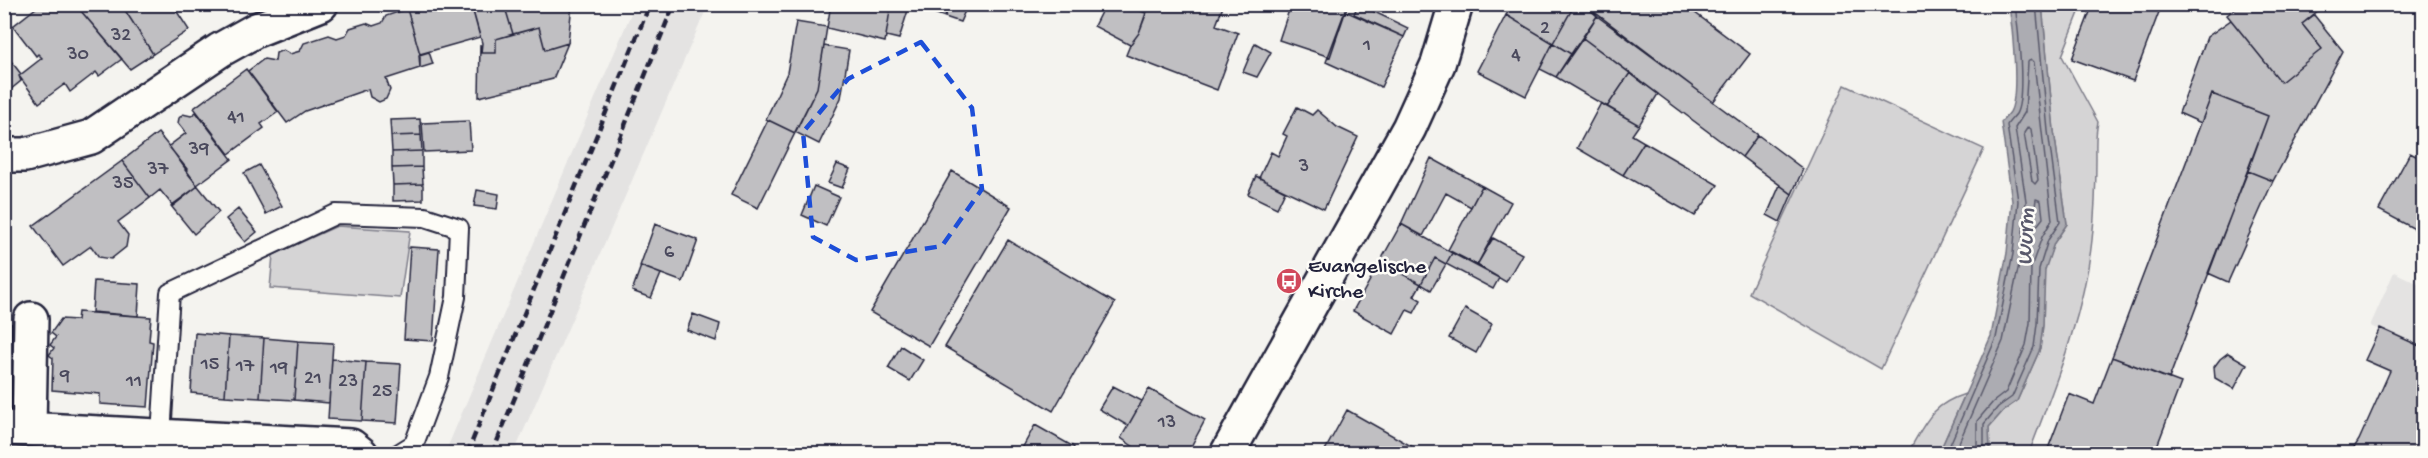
<svg xmlns="http://www.w3.org/2000/svg" width="2428" height="458" viewBox="0 0 2428 458" font-family="'Gochi Hand',sans-serif">
<rect width="100%" height="100%" fill="#f4f3ef"/>
<filter id="ink" filterUnits="userSpaceOnUse"><feTurbulence type="fractalNoise" baseFrequency=".0167" numOctaves="2"/><feDisplacementMap in="SourceGraphic" scale="12" xChannelSelector="R" yChannelSelector="G"/><feConvolveMatrix kernelMatrix="1 2 1 2 8 2 1 2 1" color-interpolation-filters="sRGB"/></filter>
<g filter="url(#ink)">
<path fill="#e4e3e2" d="M 635,4 L 708,5 L 514,453 L 445,453 Z
M 2394,272 L 2423,286 L 2423,348 L 2370,326 Z"/>
<path fill="#d5d4d5" stroke="#7c7b88" stroke-width="1.5" d="M 2042,5 L 2082,5 L 2062,56 L 2098,122 C 2095,135 2096,144 2096,158 C 2096,185 2095,213 2092,240 C 2084,314 2055,385 2029,453 L 1990,453 L 1989,427 L 2003,411 L 2017,401 L 2040,349 L 2043,325 L 2044,270 L 2054,243 L 2067,224 L 2054,131 Z
M 1845,85 L 1984,149 L 1881,369 L 1749,293 Z
M 337,226 L 410,231 L 400,298 L 270,288 L 273,255 Z
M 1965,394 L 1939,453 L 1907,454 C 1925,424 1930,405 1965,394 Z"/>
<path fill="#acacb2" stroke="#757582" stroke-width="1.5" d="M 2009,5 L 2042,5 L 2054,131 L 2067,224 L 2054,243 L 2045,270 L 2043,325 L 2040,349 L 2017,401 L 2003,411 L 1989,427 L 1990,453 L 1939,453 L 1991,336 L 2007,253 L 2012,201 L 2001,122 C 2004,119 2008,115 2010,112 C 2020,95 2012,25 2009,5 Z"/>
<g fill="none" stroke-linecap="round" stroke-linejoin="round">
<path stroke="#59596b" stroke-width="1.5" d="M 2028,127 L 2031,129 L 2038,180 L 2035,184 L 2032,181 L 2024,133 Z
M 2036,199 L 2041,201 L 2043,218 L 2036,227 L 2033,224 Z
M 1946,454 L 1996,338 L 2013,254 L 2018,201 L 2007,125 C 2009,121 2013,118 2016,114 C 2026,97 2018,26 2015,4
M 1954,454 L 2003,341 L 2021,255 L 2026,201 L 2015,128 L 2025,112 L 2028,62 L 2031,59 L 2034,62 L 2052,220 L 2042,237 L 2031,267 L 2030,323 L 2026,345 L 2006,392 L 1993,402 L 1977,421 L 1977,454
M 1984,454 L 1984,424 L 1998,407 L 2012,397 L 2034,347 L 2037,324 L 2039,269 L 2048,240 L 2060,222 L 2048,131 L 2036,4"/>
</g>
<path fill="#c0bfc2" stroke="#22223b" stroke-width="1.5" d="M 41,4 L 49,4 L 53,9 L 59,4 L 75,4 L 122,59 L 99,76 L 96,72 L 70,92 L 65,84 L 39,103 L 19,76 L 42,58 L 38,54 L 36,56 L 13,26 Z
M 75,4 L 104,4 L 108,11 L 121,4 L 153,54 L 130,69 Z
M 121,4 L 172,4 L 189,30 L 153,54 Z
M 421,4 L 471,4 L 480,37 L 420,54 L 407,9 Z
M 471,4 L 504,4 L 513,34 L 496,39 L 496,53 L 481,53 L 482,43 Z
M 504,4 L 572,4 L 568,43 L 545,50 L 539,27 L 513,34 Z
M 831,4 L 891,4 L 885,42 L 827,28 Z
M 891,4 L 909,7 L 899,39 L 886,36 Z
M 918,4 L 936,4 L 934,13 L 916,8 Z
M 936,4 L 948,6 L 945,17 L 934,13 Z
M 949,4 L 968,4 L 960,22 L 945,17 Z
M 1105,4 L 1119,7 L 1126,5 L 1146,13 L 1139,33 L 1130,45 L 1094,26 Z
M 1126,4 L 1150,4 L 1146,13 Z
M 1150,4 L 1224,4 L 1216,25 L 1238,33 L 1217,90 L 1126,55 L 1130,45 L 1139,33 Z
M 1291,4 L 1348,4 L 1330,57 L 1279,40 Z
M 1358,4 L 1408,28 L 1404,37 L 1354,14 Z
M 1513,4 L 1575,4 L 1553,43 L 1506,15 Z
M 1575,4 L 1583,4 L 1597,16 L 1571,54 L 1553,43 Z
M 1584,4 L 1683,4 L 1750,54 L 1713,102 Z
M 2093,4 L 2162,4 L 2133,81 L 2072,59 Z
M 2240,4 L 2326,4 L 2302,24 L 2322,49 L 2281,82 L 2227,15 Z
M 407,9 L 420,54 L 420,68 L 386,79 L 390,90 L 386,99 L 379,102 L 370,97 L 368,89 L 305,111 L 287,123 L 248,71 L 264,59 L 275,61 L 276,53 L 283,50 L 290,54 L 300,51 L 304,43 L 329,35 L 337,38 L 346,35 L 350,28 L 366,23 L 373,26 L 382,23 L 386,16 Z
M 1345,11 L 1404,37 L 1381,87 L 1326,62 Z
M 1506,15 L 1553,43 L 1526,96 L 1477,71 Z
M 2314,15 L 2343,51 L 2273,181 L 2248,171 L 2268,116 L 2212,94 L 2201,123 L 2179,113 L 2207,37 L 2231,20 L 2281,82 L 2322,49 L 2302,24 Z
M 1597,16 L 1758,135 L 1742,157 L 1583,38 Z
M 796,22 L 827,27 L 817,88 L 795,133 L 766,119 L 787,73 Z
M 539,27 L 545,50 L 568,43 L 553,79 L 479,97 L 480,44 L 481,53 L 496,53 L 496,39 Z
M 1583,38 L 1630,73 L 1607,107 L 1556,77 Z
M 1255,43 L 1271,52 L 1257,77 L 1243,72 Z
M 1553,43 L 1571,54 L 1556,77 L 1540,69 Z
M 824,46 L 849,50 L 841,98 L 819,144 L 795,132 L 817,88 Z
M 4,52 L 21,74 L 19,76 L 21,81 L 10,90 L 4,83 Z
M 429,52 L 433,64 L 420,68 L 419,55 Z
M 246,69 L 278,112 L 261,124 L 264,128 L 229,154 L 194,108 Z
M 1630,73 L 1658,94 L 1639,125 L 1607,107 Z
M 2212,94 L 2268,116 L 2169,379 L 2112,357 Z
M 1601,103 L 1639,125 L 1632,135 L 1644,142 L 1623,175 L 1577,148 Z
M 1297,107 L 1312,115 L 1317,110 L 1337,127 L 1358,137 L 1324,209 L 1259,178 L 1271,152 L 1278,156 L 1287,136 L 1283,134 Z
M 196,112 L 232,159 L 197,185 L 169,146 L 186,133 L 178,123 L 179,118 L 183,114 L 191,116 Z
M 420,119 L 421,135 L 391,136 L 390,120 Z
M 768,120 L 795,133 L 758,208 L 731,195 Z
M 469,121 L 471,150 L 424,152 L 422,123 Z
M 158,133 L 187,169 L 185,170 L 198,186 L 173,206 L 160,190 L 150,198 L 122,161 Z
M 421,135 L 422,151 L 392,152 L 391,136 Z
M 1758,135 L 1803,169 L 1792,194 L 1742,157 Z
M 1644,142 L 1718,185 L 1695,216 L 1623,175 Z
M 422,151 L 422,167 L 392,168 L 392,152 Z
M 2410,153 L 2424,160 L 2424,234 L 2379,210 Z
M 1431,158 L 1482,186 L 1471,207 L 1446,193 L 1423,236 L 1401,224 Z
M 122,161 L 150,198 L 118,222 L 128,235 L 126,247 L 111,259 L 99,257 L 91,246 L 63,266 L 33,226 Z
M 837,164 L 850,169 L 842,188 L 828,183 Z
M 259,165 L 282,206 L 266,214 L 244,173 Z
M 422,167 L 423,184 L 393,185 L 392,168 Z
M 952,171 L 1011,207 L 929,346 L 870,312 Z
M 2248,171 L 2273,181 L 2228,282 L 2208,273 Z
M 1256,176 L 1285,191 L 1277,208 L 1248,194 Z
M 423,184 L 423,200 L 393,201 L 393,185 Z
M 1780,185 L 1792,194 L 1780,222 L 1767,215 Z
M 198,186 L 219,212 L 194,234 L 171,206 Z
M 814,186 L 839,197 L 826,226 L 802,215 Z
M 1482,186 L 1511,202 L 1477,265 L 1448,250 Z
M 477,190 L 499,194 L 497,209 L 474,206 Z
M 238,209 L 257,232 L 245,242 L 226,219 Z
M 655,224 L 698,240 L 683,282 L 640,266 Z
M 1401,224 L 1452,253 L 1446,264 L 1435,258 L 1421,284 L 1380,262 Z
M 1493,238 L 1522,254 L 1506,282 L 1477,265 Z
M 1008,240 L 1115,303 L 1053,411 L 945,347 Z
M 410,247 L 439,249 L 433,341 L 404,339 Z
M 1452,253 L 1499,278 L 1493,289 L 1446,264 Z
M 1435,258 L 1446,264 L 1431,290 L 1421,284 Z
M 1380,262 L 1421,284 L 1414,296 L 1421,300 L 1414,313 L 1407,310 L 1394,334 L 1353,311 Z
M 641,266 L 661,274 L 651,298 L 632,291 Z
M 94,281 L 140,284 L 138,316 L 92,312 Z
M 1465,309 L 1492,324 L 1476,353 L 1449,338 Z
M 78,312 L 151,317 L 149,341 L 153,342 L 148,407 L 100,404 L 100,394 L 52,390 L 53,358 L 49,355 L 54,348 L 50,345 L 56,337 L 51,333 L 61,319 L 77,320 Z
M 693,314 L 720,324 L 716,341 L 687,330 Z
M 4,323 L 12,324 L 9,366 L 14,367 L 12,398 L 4,397 Z
M 2380,328 L 2424,348 L 2424,420 L 2415,439 L 2424,442 L 2419,454 L 2350,454 L 2359,440 L 2390,371 L 2365,360 Z
M 195,333 L 229,336 L 225,396 L 191,393 Z
M 229,336 L 264,338 L 260,398 L 225,396 Z
M 264,338 L 298,341 L 294,400 L 260,398 Z
M 298,341 L 333,343 L 329,403 L 294,400 Z
M 901,346 L 923,360 L 910,381 L 888,368 Z
M 2228,353 L 2247,364 L 2234,389 L 2215,378 L 2214,367 L 2220,359 Z
M 2112,357 L 2181,383 L 2154,454 L 2046,454 L 2069,394 L 2094,404 Z
M 332,359 L 366,362 L 362,421 L 328,419 Z
M 366,362 L 401,364 L 397,423 L 362,421 Z
M 1113,386 L 1142,401 L 1128,426 L 1099,409 Z
M 1149,389 L 1205,420 L 1187,454 L 1165,454 L 1162,451 L 1160,454 L 1144,454 L 1121,438 Z
M 1347,410 L 1413,447 L 1409,454 L 1323,454 Z
M 1035,425 L 1074,447 L 1071,454 L 1019,454 Z"/>
<g fill="none" stroke-linecap="round" stroke-linejoin="round">
<g stroke="#22223b" stroke-width="22">
<path id="lane" d="M 161,435 L 170,293 L 336,214 L 425,217 L 459,228 L 456,297 L 439,377 L 414,444 L 398,454"/>
</g>
<g stroke="#22223b" stroke-width="38">
<path id="street" d="M 4,428 L 351,446 L 361,454
M 29,428 L 31,319"/>
</g>
<g stroke="#22223b" stroke-width="38">
<path id="secondary" d="M 4,155 L 25,155 L 91,137 L 220,50 L 256,30 L 321,4
M 1227,454 L 1409,128 L 1438,64 L 1456,4"/>
</g>
<use href="#lane" stroke="#fdfcf7" stroke-width="18"/>
<use href="#street" stroke="#fdfcf7" stroke-width="33"/>
<use href="#secondary" stroke="#fdfcf7" stroke-width="33"/>
<path stroke="#22223b" stroke-width="4.5" stroke-dasharray="9 4.5" stroke-linecap="butt" d="M 467,454 L 650,4
M 492,454 L 674,4"/>
</g>
</g>
<path fill="none" stroke="#1d4ed8" stroke-width="4.5" stroke-dasharray="12 8" stroke-linejoin="round" d="M 921,42 L 972,108 L 982,189 L 942,246 L 856,260 L 813,237 L 803,132 L 848,79 Z"/>
<defs>
<g id="bus-disc" transform="scale(1.35)"><circle r="9.5" fill="#d1495b" stroke="#fdfcf7"/><path d="M-5-6H5V4H4V6H2V4H-2V6H-4V4H-5ZM-3.5-4V0h7V-4ZM-3.5 1.2v1.5H-2V1.2ZM2 1.2v1.5H3.5V1.2Z" fill="#fff"/></g>
</defs>
<g fill-rule="evenodd">
<use href="#bus-disc" x="1289" y="281"/>
</g>
<g text-anchor="middle" dominant-baseline="central" stroke-width="5" stroke-linejoin="round" paint-order="stroke">
<g font-size="20" fill="#4a495d">
<text x="1545" y="29">2</text>
<text x="121" y="36">32</text>
<text x="1367" y="46">1</text>
<text x="78" y="55">30</text>
<text x="1516" y="56">4</text>
<text x="236" y="118">41</text>
<text x="199" y="150">39</text>
<text x="1304" y="167">3</text>
<text x="158" y="170">37</text>
<text x="123" y="184">35</text>
<text x="669" y="253">6</text>
<text x="210" y="365">15</text>
<text x="245" y="367">17</text>
<text x="279" y="369">19</text>
<text x="65" y="377">9</text>
<text x="313" y="379">21</text>
<text x="134" y="382">11</text>
<text x="348" y="382">23</text>
<text x="382" y="392">25</text>
<text x="1167" y="423">13</text>
</g>
<g font-size="22" fill="#22223b" stroke="#fdfcf7" text-anchor="start">
<text x="1308" y="268">Evangelische<tspan x="1308" dy="25">Kirche</tspan></text>
</g>
<g font-size="24" font-style="italic" fill="#59596b" stroke="#fdfcf7">
<text transform="translate(2027 237) rotate(-88)">Wurm</text>
</g>
</g>
<rect width="2428" height="458" fill="none" stroke="#fdfcf7" stroke-width="24"/>
<rect x="12" y="12" width="2404" height="434" fill="none" stroke="#22223b" stroke-width="2" filter="url(#ink)"/>
</svg>
